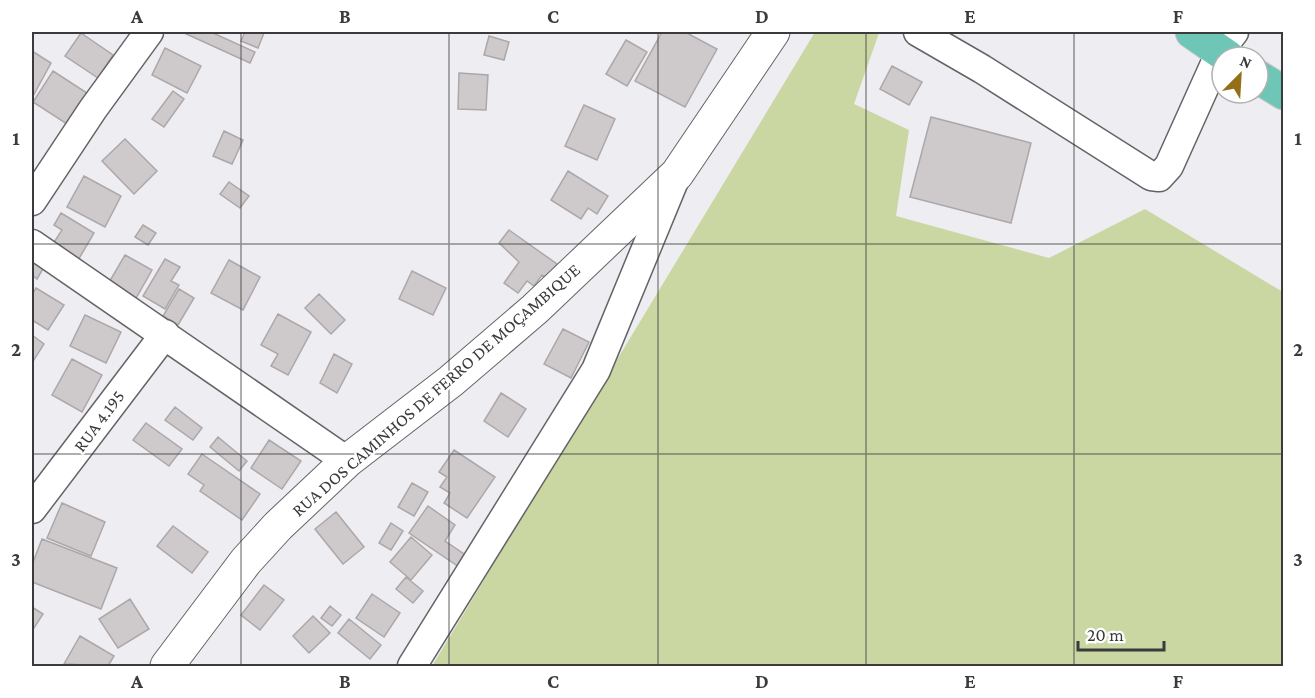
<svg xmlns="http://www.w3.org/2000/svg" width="1315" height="698" viewBox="0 0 1315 698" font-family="'Crimson Pro',serif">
<rect width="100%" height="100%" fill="#eeedf1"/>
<path fill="#cad7a2" d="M 815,32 L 879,33 L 854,104 L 909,130 L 896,216 L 1049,258 L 1145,209 L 1283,292 L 1283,666 L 432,666 Z"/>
<path fill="#cec9cb" stroke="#aca7a9" stroke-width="1.5" d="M 182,32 L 211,32 L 255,52 L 250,63 Z
M 245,32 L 264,33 L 258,48 L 241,41 Z
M 662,32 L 685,32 L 717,49 L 685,107 L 635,81 Z
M 81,33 L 113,55 L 98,78 L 65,56 Z
M 489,36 L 509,42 L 504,60 L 484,55 Z
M 626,40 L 647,52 L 627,86 L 606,74 Z
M 165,48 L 201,66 L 187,93 L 152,75 Z
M 32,51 L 51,63 L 32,98 Z
M 892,66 L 922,82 L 909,105 L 880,89 Z
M 53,71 L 90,95 L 70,126 L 33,102 Z
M 459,73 L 488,75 L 486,110 L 458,109 Z
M 173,91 L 184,99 L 164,127 L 152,119 Z
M 584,105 L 615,119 L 597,160 L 565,146 Z
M 931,117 L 1031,143 L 1011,223 L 910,197 Z
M 224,131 L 243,140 L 232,164 L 213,156 Z
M 125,139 L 157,171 L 134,194 L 102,161 Z
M 568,171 L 608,196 L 597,214 L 588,208 L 581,219 L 551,200 Z
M 84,176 L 121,196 L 105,227 L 67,207 Z
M 229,182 L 249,196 L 240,208 L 220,194 Z
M 61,213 L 94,233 L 77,262 L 51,247 L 62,230 L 54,225 Z
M 143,225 L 156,233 L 148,245 L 135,237 Z
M 509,230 L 557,264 L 547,278 L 542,275 L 534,286 L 527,281 L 518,293 L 504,283 L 519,262 L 499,243 Z
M 125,255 L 152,270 L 135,300 L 108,284 Z
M 32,259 L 44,267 L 37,279 L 32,275 Z
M 165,259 L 180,267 L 171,281 L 179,285 L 165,309 L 143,296 Z
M 229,260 L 260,277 L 243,310 L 211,293 Z
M 412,271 L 446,288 L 433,315 L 399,299 Z
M 36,288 L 64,305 L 48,330 L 32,320 L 32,295 Z
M 179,289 L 194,298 L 178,325 L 163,316 Z
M 319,294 L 345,320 L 331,334 L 305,308 Z
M 278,314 L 311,332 L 288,375 L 271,366 L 278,354 L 261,345 Z
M 85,315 L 121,332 L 106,363 L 70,346 Z
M 563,329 L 589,342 L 571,378 L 544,364 Z
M 32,335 L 44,344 L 32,363 Z
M 334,354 L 352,364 L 337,393 L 320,383 Z
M 72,359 L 102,375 L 82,412 L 52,395 Z
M 501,393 L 526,409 L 508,437 L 484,421 Z
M 175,407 L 202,428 L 193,440 L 165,420 Z
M 146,423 L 182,449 L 169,466 L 133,440 Z
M 218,437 L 247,461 L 239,471 L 210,447 Z
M 269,440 L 301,461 L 282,489 L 251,468 Z
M 454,450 L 495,477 L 467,518 L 444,503 L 450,493 L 440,487 L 447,477 L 439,472 Z
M 202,454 L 260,494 L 242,520 L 200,491 L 204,485 L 188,474 Z
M 412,483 L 428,492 L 414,516 L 398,507 Z
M 62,503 L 105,522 L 91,556 L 47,538 Z
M 428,506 L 455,525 L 445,541 L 467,556 L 459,567 L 409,533 Z
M 336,512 L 364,547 L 343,564 L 315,529 Z
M 391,523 L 403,531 L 391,550 L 379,543 Z
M 173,526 L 208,552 L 192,573 L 157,546 Z
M 411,537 L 432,555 L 411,580 L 390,562 Z
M 42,539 L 117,568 L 101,609 L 32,582 L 32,565 Z
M 406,577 L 423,591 L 413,603 L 396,589 Z
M 264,585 L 284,600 L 260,630 L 241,615 Z
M 372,594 L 400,613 L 384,637 L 356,618 Z
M 130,599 L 149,629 L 118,648 L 99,619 Z
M 330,606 L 341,615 L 332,626 L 321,618 Z
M 32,607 L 43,614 L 32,631 Z
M 313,616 L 330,633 L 309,653 L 293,636 Z
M 349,619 L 381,645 L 370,659 L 338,633 Z
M 80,636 L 114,656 L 108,666 L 64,664 Z"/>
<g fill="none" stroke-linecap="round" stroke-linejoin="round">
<g stroke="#646366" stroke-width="31">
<path id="minor" d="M 918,32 L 982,69 L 1151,176 L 1159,177 L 1169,166 L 1223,46 L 1234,32
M 32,201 L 93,109 L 149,32
M 32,244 L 347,461
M 32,509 L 165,334
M 412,666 L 596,370 L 676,176"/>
</g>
<g stroke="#646366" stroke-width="35">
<path id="tertiary" d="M 167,666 L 246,561 L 278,526 L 347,461 L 451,381 L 535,309 L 677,174 L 773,32"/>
</g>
<g stroke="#c8c8c9" stroke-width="35">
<path id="primary" d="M 1192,32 L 1228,57
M 1258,77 L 1284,93"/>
</g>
<use href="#minor" stroke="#fff" stroke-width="28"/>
<use href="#tertiary" stroke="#fff" stroke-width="33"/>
<use href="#primary" stroke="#6dc6b6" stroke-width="33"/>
</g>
<path fill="none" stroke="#3b3b3d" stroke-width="1.5" stroke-opacity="0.55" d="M 241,32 L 241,666M 449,32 L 449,666M 658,32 L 658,666M 866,32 L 866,666M 1074,32 L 1074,666M 32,244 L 1284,244M 32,454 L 1284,454"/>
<g text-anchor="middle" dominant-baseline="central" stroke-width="4.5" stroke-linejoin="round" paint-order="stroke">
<g font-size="18" fill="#3b3b3d" stroke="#fff">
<text transform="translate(436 390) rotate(-41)">RUA DOS CAMINHOS DE FERRO DE MOÇAMBIQUE</text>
<text transform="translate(99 421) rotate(-53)">RUA 4.195</text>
</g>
</g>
<rect width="1315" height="698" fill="none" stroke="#ffffff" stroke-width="66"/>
<g transform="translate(1240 75) rotate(24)"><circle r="28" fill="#ffffff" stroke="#b1b1b1" stroke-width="1.5"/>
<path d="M0-4.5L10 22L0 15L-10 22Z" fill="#946f17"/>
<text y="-9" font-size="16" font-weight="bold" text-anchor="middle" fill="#3b3b3d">N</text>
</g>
<path d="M1078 641v9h86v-9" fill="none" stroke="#3b3b3d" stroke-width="3"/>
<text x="1087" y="641" font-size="18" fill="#3b3b3d" stroke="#ffffff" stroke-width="4.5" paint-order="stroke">20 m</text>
<rect x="33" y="33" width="1249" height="632" fill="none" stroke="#3b3b3d" stroke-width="2"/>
<g font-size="20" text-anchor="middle" font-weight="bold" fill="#3b3b3d">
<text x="137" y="23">A</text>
<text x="345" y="23">B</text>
<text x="553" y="23">C</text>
<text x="762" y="23">D</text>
<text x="970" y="23">E</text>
<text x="1178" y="23">F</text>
<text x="16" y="145">1</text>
<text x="1298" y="145">1</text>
<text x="16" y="356">2</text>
<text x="1298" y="356">2</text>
<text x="16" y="566">3</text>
<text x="1298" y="566">3</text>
<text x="137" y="688">A</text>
<text x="345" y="688">B</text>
<text x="553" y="688">C</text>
<text x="762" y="688">D</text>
<text x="970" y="688">E</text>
<text x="1178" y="688">F</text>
</g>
</svg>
